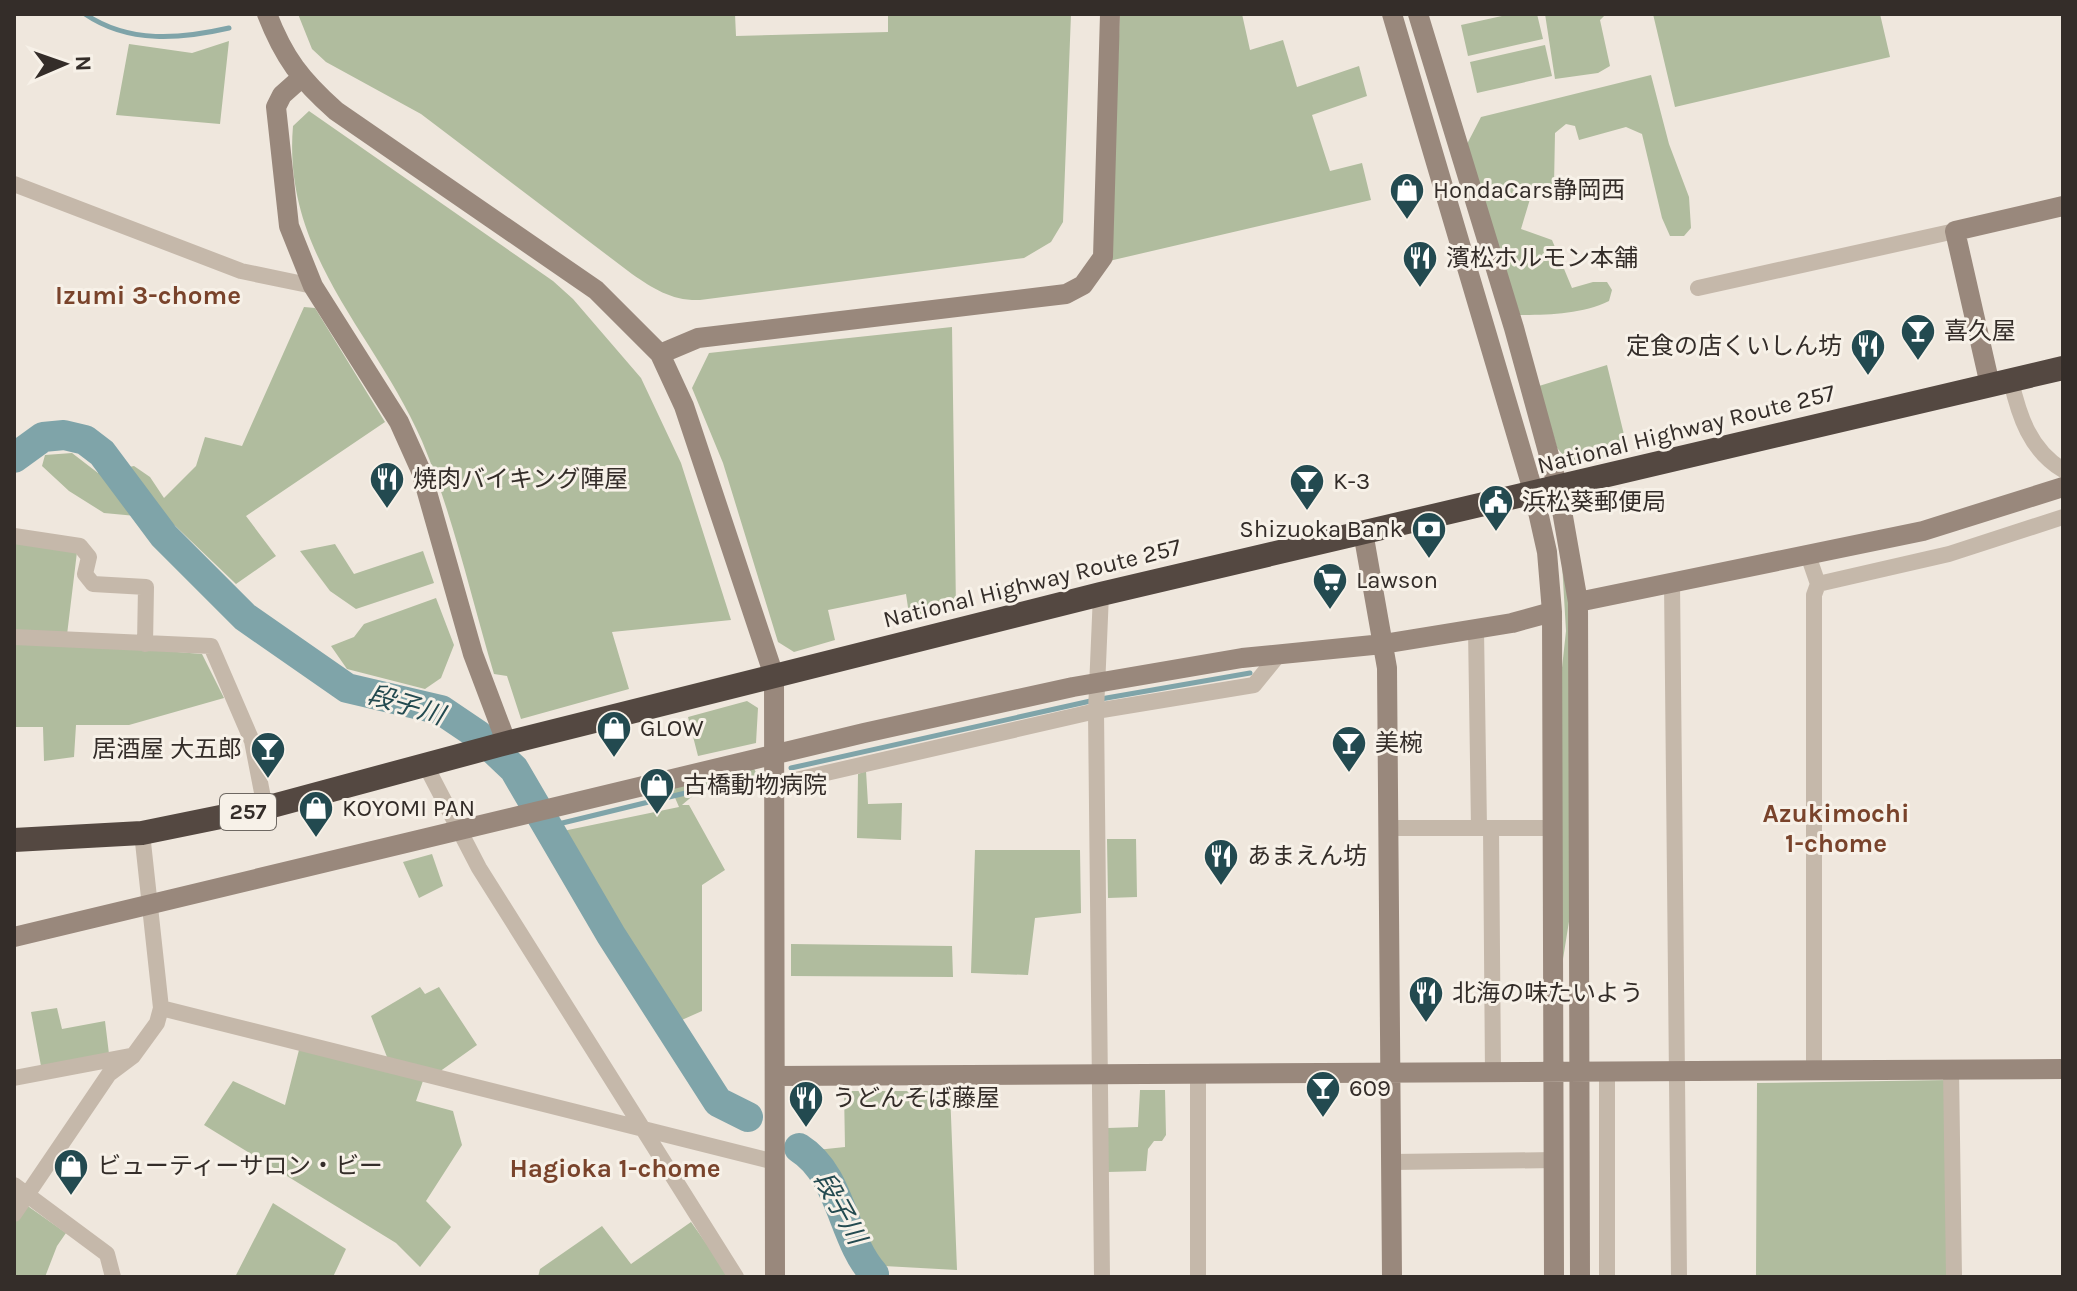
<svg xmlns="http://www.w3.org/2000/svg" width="2077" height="1291" viewBox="0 0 2077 1291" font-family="Karla,'Noto Sans JP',sans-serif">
<rect width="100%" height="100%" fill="#efe7dd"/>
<path fill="#b0bc9e" d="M 298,14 L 735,14 L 736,36 L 888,32 L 888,14 L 1071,14 L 1063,222 L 1051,242 L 1024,258 L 700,300 C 672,301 654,289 632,274 L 421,114 L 326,62 L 312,49 Z
M 1120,14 L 1242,14 L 1250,50 L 1283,40 L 1297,87 L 1359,66 L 1367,96 L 1312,115 L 1330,171 L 1362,163 L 1371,200 L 1109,261 Z
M 1511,14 L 1537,14 L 1543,39 L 1468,56 L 1461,25 Z
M 1545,14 L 1606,14 L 1600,20 L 1610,66 L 1598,73 L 1555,79 Z
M 1653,14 L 1880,14 L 1890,57 L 1675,107 Z
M 229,41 L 220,124 L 116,115 L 129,44 L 192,53 Z
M 1545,45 L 1552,76 L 1477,93 L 1470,62 Z
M 1651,75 L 1669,144 L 1689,197 L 1691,228 L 1684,236 L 1670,236 L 1662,218 L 1642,134 L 1626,127 L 1579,140 L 1575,126 L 1566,124 L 1555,133 L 1554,185 L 1543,191 L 1533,189 L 1521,229 L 1552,240 L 1572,288 L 1593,282 L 1607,282 L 1612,290 L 1609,301 C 1582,314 1550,315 1520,315 L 1466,146 L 1481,117 Z
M 309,111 L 553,281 L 573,299 L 641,378 L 681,463 L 731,620 L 612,632 L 629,689 L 521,719 L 507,676 L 494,674 C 471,597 453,515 422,441 C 375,333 282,255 293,126 Z
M 304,307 L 315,308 L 385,422 L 246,516 L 276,556 L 236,584 L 168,519 L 104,513 L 69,491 L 42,466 L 45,455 L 72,453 L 98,473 L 134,466 L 150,477 L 164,498 L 196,466 L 205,437 L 242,446 Z
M 952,327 L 956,609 L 910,621 L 906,594 L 828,610 L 835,640 L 794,652 L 778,642 L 723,463 L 692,388 L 709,353 Z
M 1607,365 L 1628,451 L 1573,466 L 1557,448 L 1539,386 Z
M 14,541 L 77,552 L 66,643 L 202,654 L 224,698 L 129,725 L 76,725 L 74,757 L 44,761 L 43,727 L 14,727 Z
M 335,544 L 354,574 L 423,551 L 434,583 L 356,609 L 330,591 L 300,551 Z
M 1562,563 L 1569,587 L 1571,909 L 1563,959 L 1560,960 L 1561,677 L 1566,631 Z
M 436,598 L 454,645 L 441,678 L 425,689 L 347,669 L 331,646 L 354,637 L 364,624 Z
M 747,701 L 758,708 L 756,743 L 698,756 L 688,717 Z
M 750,760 L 758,777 C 729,778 704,785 682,805 L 689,805 L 725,870 L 702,885 L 702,1011 L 675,1023 L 563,831 L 679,807 L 667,779 Z
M 866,771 L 868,804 L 902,803 L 901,840 L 857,838 L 858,774 Z
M 1107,839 L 1136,839 L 1137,897 L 1108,898 Z
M 975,850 L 1080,850 L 1081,913 L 1035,918 L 1028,975 L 971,973 Z
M 432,854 L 443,886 L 419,898 L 403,862 Z
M 791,944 L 952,946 L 953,977 L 791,976 Z
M 420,987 L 425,994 L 439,987 L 477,1045 L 439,1072 L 387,1057 L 371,1016 Z
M 57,1008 L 62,1029 L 105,1021 L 109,1054 L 41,1066 L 31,1012 Z
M 300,1046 L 424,1078 L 416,1101 L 453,1111 L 462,1145 L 426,1201 L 451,1227 L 420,1267 L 396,1243 L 204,1125 L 233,1081 L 285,1105 Z
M 1949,1080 L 1950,1277 L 1756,1277 L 1757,1083 Z
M 1140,1090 L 1165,1090 L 1166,1135 L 1162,1141 L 1154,1141 L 1148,1149 L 1146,1171 L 1107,1172 L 1108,1128 L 1138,1127 Z
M 844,1091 L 950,1091 L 957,1270 L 884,1266 L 852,1253 L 807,1151 L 845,1147 Z
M 22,1202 L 66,1233 L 57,1246 L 45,1277 L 14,1277 L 14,1214 Z
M 273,1203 L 346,1249 L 333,1277 L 235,1277 Z
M 691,1222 L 730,1277 L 538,1277 L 540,1269 L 602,1226 L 631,1264 Z"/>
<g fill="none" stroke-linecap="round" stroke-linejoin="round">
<path stroke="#7fa4a9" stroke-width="5" d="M 85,14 C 129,44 181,39 229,28
M 791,768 L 1095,700 L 1250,673
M 546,827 L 747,778"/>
<path stroke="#7fa4a9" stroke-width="30" d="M 14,458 L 43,437 L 64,435 L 85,440 L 102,453 L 164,536 L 245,617 L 347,688 L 441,710 L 478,735 L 514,769 L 611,935 L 718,1102 L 748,1117
M 799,1148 C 842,1175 842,1239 874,1274"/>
<path stroke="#c5b8aa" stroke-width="16" d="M 14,184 L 241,271 L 313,286
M 1698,288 L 1955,231
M 2011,381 C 2019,416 2030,450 2063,470
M 14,536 L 80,546 L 89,557 L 85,574 L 93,584 L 146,587 L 145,644
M 1808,555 L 1818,584 L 1949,554 L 2063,517
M 1672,582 L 1679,1277
M 1101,594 L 1096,711 L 1102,1277
M 1476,629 L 1479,828
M 14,637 L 211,646 L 252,741 L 265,808
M 426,766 L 479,868 L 736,1277
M 774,785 L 1096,711 L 1254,685 L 1280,653
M 1389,828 L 1551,828
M 1491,828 L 1493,1074
M 161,1008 L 775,1162
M 1951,1069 L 1954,1277
M 1814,1070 L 1814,595 L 1818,584
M 14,1078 L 130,1056
M 1392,1162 L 1555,1160
M 14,1185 L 107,1254 L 113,1277
M 14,1214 L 109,1074 L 133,1056 L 157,1023 L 161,1008 L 142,833
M 1198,1277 L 1198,1074
M 1607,1277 L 1607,1072"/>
<path stroke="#99887c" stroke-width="20" d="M 267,14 C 284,58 301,80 336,111 L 596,290 L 660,354 L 684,406 L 774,676 L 775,1277
M 1392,14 L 1534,494 L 1547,552 L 1552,612 L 1554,1277
M 1418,14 L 1514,328 L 1558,488 L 1578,602 L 1580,1277
M 300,79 L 282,95 L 276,107 L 289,226 L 313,286 L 399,422 L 421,471 L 473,654 L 507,744
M 660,354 L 698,338 L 1066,294 L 1083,285 L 1103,257 L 1110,14
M 1990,385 L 1955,231 L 2063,206
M 1363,532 L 1387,668 L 1392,1277
M 1578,602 L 1923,531 L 2063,487
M 14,937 L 864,733 L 1073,687 L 1242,658 L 1383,644 L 1512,623 L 1552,612
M 775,1076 L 2063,1069"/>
<path stroke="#544841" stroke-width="24" d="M 14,840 L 142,833 L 265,808 L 499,745 L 1101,594 L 2063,368"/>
</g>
<defs>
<g id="shop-pin" transform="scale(1.8)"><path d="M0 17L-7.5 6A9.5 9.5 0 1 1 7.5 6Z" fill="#234a50" stroke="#f7f1e8"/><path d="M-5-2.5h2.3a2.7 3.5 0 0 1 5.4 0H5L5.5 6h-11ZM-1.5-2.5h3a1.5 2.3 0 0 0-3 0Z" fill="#fff"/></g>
<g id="restaurant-pin" transform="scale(1.8)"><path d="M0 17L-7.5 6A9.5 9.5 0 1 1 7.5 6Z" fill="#234a50" stroke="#f7f1e8"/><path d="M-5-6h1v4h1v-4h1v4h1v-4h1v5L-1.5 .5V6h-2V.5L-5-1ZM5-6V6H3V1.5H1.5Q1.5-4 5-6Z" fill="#fff"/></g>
<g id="bar-pin" transform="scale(1.8)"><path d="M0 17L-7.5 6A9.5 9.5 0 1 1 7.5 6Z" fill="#234a50" stroke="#f7f1e8"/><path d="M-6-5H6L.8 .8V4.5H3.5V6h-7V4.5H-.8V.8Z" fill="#fff"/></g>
<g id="civic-pin" transform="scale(1.8)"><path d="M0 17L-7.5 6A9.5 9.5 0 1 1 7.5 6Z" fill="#234a50" stroke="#f7f1e8"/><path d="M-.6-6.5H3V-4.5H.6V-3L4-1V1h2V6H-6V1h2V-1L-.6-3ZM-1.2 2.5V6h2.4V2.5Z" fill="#fff"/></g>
<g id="bank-pin" transform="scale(1.8)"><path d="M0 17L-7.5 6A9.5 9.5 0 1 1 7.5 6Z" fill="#234a50" stroke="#f7f1e8"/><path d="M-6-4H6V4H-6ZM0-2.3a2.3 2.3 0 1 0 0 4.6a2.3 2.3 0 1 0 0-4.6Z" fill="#fff"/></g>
<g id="supermarket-pin" transform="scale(1.8)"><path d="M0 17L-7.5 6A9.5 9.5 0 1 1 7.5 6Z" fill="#234a50" stroke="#f7f1e8"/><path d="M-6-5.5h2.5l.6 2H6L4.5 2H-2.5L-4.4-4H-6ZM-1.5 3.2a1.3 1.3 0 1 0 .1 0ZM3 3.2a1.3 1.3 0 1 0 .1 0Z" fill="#fff"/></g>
</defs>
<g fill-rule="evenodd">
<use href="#shop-pin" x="1407" y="190"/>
<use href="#restaurant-pin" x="1420" y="258"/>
<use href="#bar-pin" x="1918" y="331"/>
<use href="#restaurant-pin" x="1868" y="346"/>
<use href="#restaurant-pin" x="387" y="479"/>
<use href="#bar-pin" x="1307" y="481"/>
<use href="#civic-pin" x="1496" y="502"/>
<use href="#bank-pin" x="1429" y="529"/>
<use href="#supermarket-pin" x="1330" y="580"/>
<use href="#shop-pin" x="614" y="728"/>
<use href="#bar-pin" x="1349" y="743"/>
<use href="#bar-pin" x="268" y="749"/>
<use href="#shop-pin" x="657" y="785"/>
<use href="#shop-pin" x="316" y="808"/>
<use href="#restaurant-pin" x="1221" y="856"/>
<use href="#restaurant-pin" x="1426" y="993"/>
<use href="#bar-pin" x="1323" y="1088"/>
<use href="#restaurant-pin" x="806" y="1098"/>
<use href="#shop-pin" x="71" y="1166"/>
</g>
<g text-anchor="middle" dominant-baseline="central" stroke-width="6" stroke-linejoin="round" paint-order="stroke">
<rect fill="#f7f1e8" stroke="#6e6862" stroke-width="2" x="220" y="794" width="56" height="36" rx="6"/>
<g font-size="22" font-weight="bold" fill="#342d29">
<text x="248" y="812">257</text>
</g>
<g font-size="24" fill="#342d29" stroke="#f7f1e8" text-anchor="start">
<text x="1433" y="190">HondaCars静岡西</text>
<text x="1446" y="258">濱松ホルモン本舗</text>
<text x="1944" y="331">喜久屋</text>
<text x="1842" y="346" text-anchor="end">定食の店くいしん坊</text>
<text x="413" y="479">焼肉バイキング陣屋</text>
<text x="1333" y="481">K-3</text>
<text x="1522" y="502">浜松葵郵便局</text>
<text x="1403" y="529" text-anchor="end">Shizuoka Bank</text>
<text x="1356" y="580">Lawson</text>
<text x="640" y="728">GLOW</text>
<text x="1375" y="743">美椀</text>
<text x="242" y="749" text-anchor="end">居酒屋 大五郎</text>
<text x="683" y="785">古橋動物病院</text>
<text x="342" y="808">KOYOMI PAN</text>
<text x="1247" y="856">あまえん坊</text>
<text x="1452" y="993">北海の味たいよう</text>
<text x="1349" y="1088">609</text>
<text x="832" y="1098">うどんそば藤屋</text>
<text x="97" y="1166">ビューティーサロン・ビー</text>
</g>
<g font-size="24" fill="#342d29" stroke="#f7f1e8">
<text transform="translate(1686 429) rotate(-14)">National Highway Route 257</text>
<text transform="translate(1032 583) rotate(-14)">National Highway Route 257</text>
</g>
<g font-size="26" font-weight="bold" fill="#79432b" stroke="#f7f1e8">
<text x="148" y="295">Izumi 3-chome</text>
<text x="1836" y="813">Azukimochi<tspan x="1836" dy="30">1-chome</tspan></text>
<text x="615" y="1168">Hagioka 1-chome</text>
</g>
<g font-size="26" font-style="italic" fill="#234a50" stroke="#f7f1e8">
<text transform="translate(406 705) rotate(17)">段子川</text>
<text transform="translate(840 1208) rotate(61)">段子川</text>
</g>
</g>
<rect width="2077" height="1291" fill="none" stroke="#342d29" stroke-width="32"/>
<g transform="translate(64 64) rotate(88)" stroke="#f7f1e8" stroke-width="6" paint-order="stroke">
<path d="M0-6L14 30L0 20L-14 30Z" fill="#342d29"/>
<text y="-12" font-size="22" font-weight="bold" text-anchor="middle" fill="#342d29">N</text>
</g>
</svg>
